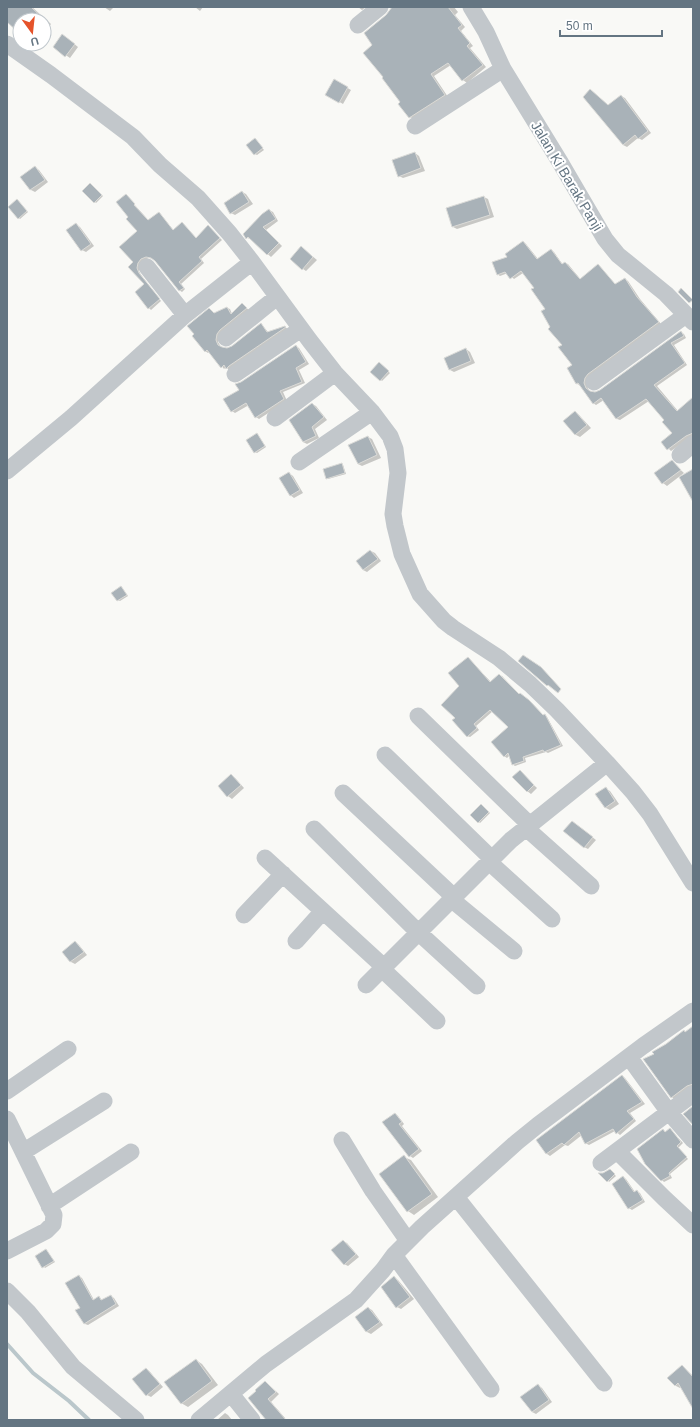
<svg xmlns="http://www.w3.org/2000/svg" width="700" height="1427" viewBox="0 0 700 1427" font-family="Helvetica,sans-serif">
<rect width="100%" height="100%" fill="#f9f9f6"/>
<path fill="#0003" d="M 7,7 L 32,7 L 51,24 L 44,33 L 44,20 L 20,20 L 20,32 L 9,22 L 7,25 Z
M 104,7 L 114,7 L 110,11 Z
M 195,7 L 203,7 L 200,11 Z
M 358,7 L 366,7 L 362,10 Z
M 394,7 L 454,7 L 458,12 L 455,15 L 465,27 L 461,31 L 473,46 L 470,48 L 486,67 L 467,83 L 463,80 L 451,65 L 434,76 L 448,97 L 414,119 L 410,117 L 385,78 L 373,45 L 387,15 Z
M 67,38 L 78,47 L 70,58 L 54,47 Z
M 334,80 L 351,90 L 343,104 L 326,94 Z
M 594,93 L 608,105 L 621,96 L 625,98 L 651,133 L 642,140 L 638,138 L 627,147 L 623,145 Z
M 256,140 L 264,150 L 257,155 L 255,154 Z
M 415,153 L 419,156 L 425,171 L 403,178 L 399,176 Z
M 35,167 L 39,170 L 48,182 L 35,192 L 31,190 L 22,177 Z
M 91,184 L 103,196 L 96,203 L 95,202 Z
M 242,192 L 246,194 L 253,204 L 235,215 L 231,213 Z
M 126,195 L 149,221 L 159,213 L 174,231 L 184,225 L 196,238 L 209,227 L 222,240 L 201,259 L 204,263 L 181,284 L 185,289 L 182,292 L 179,290 L 154,259 L 149,258 L 144,260 L 140,265 L 139,271 L 141,275 L 161,301 L 151,310 L 149,308 L 145,284 L 129,267 L 135,262 L 138,231 L 130,217 Z
M 484,197 L 488,199 L 494,217 L 457,229 L 453,227 L 447,209 Z
M 17,200 L 28,212 L 20,219 L 19,218 Z
M 269,210 L 273,212 L 278,221 L 266,230 L 282,246 L 271,257 L 251,239 L 247,238 Z
M 76,224 L 80,227 L 94,246 L 86,252 L 82,250 Z
M 523,242 L 526,244 L 538,259 L 551,250 L 554,252 L 563,265 L 565,263 L 568,264 L 581,280 L 598,265 L 616,285 L 625,279 L 628,281 L 640,299 L 661,324 L 587,385 L 589,391 L 595,393 L 600,391 L 681,332 L 684,334 L 686,338 L 674,345 L 687,365 L 657,386 L 678,411 L 693,398 L 693,436 L 671,451 L 662,442 L 674,434 L 666,420 L 649,401 L 620,420 L 617,419 L 604,400 L 596,405 L 593,403 L 580,385 L 577,384 L 568,368 L 573,365 L 563,345 L 551,328 L 547,309 L 535,288 L 523,273 L 514,279 L 508,273 L 500,276 L 497,274 L 509,258 Z
M 305,250 L 317,260 L 306,271 L 303,269 Z
M 244,306 L 249,310 L 219,335 L 218,342 L 221,347 L 228,349 L 233,347 L 261,324 L 269,333 L 285,327 L 288,329 L 229,370 L 226,367 L 224,369 L 210,351 L 208,353 L 205,351 L 214,314 L 227,308 L 230,309 L 232,314 Z
M 296,346 L 299,348 L 309,364 L 299,370 L 305,383 L 283,392 L 287,401 L 259,419 L 256,417 L 249,405 L 235,413 L 232,411 L 225,400 L 240,390 L 241,383 Z
M 466,349 L 470,352 L 475,363 L 454,372 L 450,370 L 445,358 Z
M 380,365 L 390,373 L 382,381 L 381,380 Z
M 312,404 L 316,406 L 327,420 L 315,429 L 319,438 L 307,444 L 303,442 Z
M 575,412 L 579,415 L 591,428 L 580,437 L 576,435 L 565,421 Z
M 257,434 L 266,447 L 257,453 L 255,452 Z
M 368,437 L 372,439 L 381,458 L 362,466 L 358,464 L 350,445 Z
M 672,462 L 684,473 L 667,486 L 663,483 Z
M 342,464 L 343,465 L 346,474 L 328,479 L 327,478 Z
M 289,473 L 293,476 L 303,493 L 294,498 L 290,495 Z
M 371,551 L 375,553 L 381,561 L 367,572 L 363,570 Z
M 122,588 L 128,596 L 120,601 L 118,600 Z
M 468,658 L 491,682 L 499,675 L 502,676 L 519,694 L 532,703 L 544,716 L 547,717 L 563,746 L 548,753 L 546,752 L 525,758 L 526,762 L 515,766 L 512,764 L 510,755 L 507,758 L 504,756 L 510,727 L 493,711 L 476,726 L 479,730 L 470,737 L 467,736 L 456,718 L 460,686 Z
M 520,772 L 537,788 L 531,794 L 527,791 Z
M 231,776 L 235,778 L 244,788 L 232,799 L 228,796 L 219,787 Z
M 606,789 L 610,791 L 619,804 L 610,810 L 606,808 L 597,795 Z
M 483,806 L 490,813 L 480,823 L 479,822 Z
M 573,822 L 596,840 L 588,849 L 584,847 Z
M 75,942 L 79,945 L 87,955 L 75,964 L 71,962 L 63,952 Z
M 693,1027 L 693,1086 L 674,1099 L 672,1097 L 655,1054 L 684,1031 L 686,1032 Z
M 622,1076 L 625,1078 L 645,1104 L 630,1113 L 636,1121 L 620,1135 L 615,1131 L 589,1145 L 585,1143 L 582,1135 L 568,1146 L 565,1145 L 550,1156 L 547,1154 L 537,1140 Z
M 395,1114 L 398,1116 L 404,1124 L 402,1126 L 422,1151 L 413,1158 L 410,1156 Z
M 663,1130 L 665,1132 L 672,1131 L 683,1143 L 678,1148 L 688,1159 L 670,1174 L 672,1178 L 664,1182 L 662,1180 Z
M 404,1157 L 411,1160 L 438,1197 L 414,1215 L 408,1211 Z
M 610,1170 L 616,1176 L 609,1182 L 603,1174 Z
M 623,1177 L 626,1179 L 635,1192 L 637,1191 L 640,1193 L 645,1202 L 632,1210 L 629,1208 Z
M 343,1241 L 347,1243 L 359,1257 L 348,1266 L 344,1264 Z
M 46,1250 L 55,1262 L 45,1268 L 36,1256 Z
M 79,1276 L 82,1278 L 94,1300 L 99,1297 L 103,1301 L 111,1296 L 114,1298 L 119,1306 L 88,1325 L 85,1324 L 77,1311 L 81,1308 Z
M 394,1277 L 398,1280 L 414,1299 L 401,1309 L 397,1307 Z
M 368,1308 L 372,1310 L 383,1325 L 371,1334 L 367,1332 L 356,1317 Z
M 196,1360 L 202,1364 L 218,1385 L 188,1407 L 181,1403 Z
M 682,1366 L 693,1376 L 693,1407 L 681,1386 L 680,1388 L 676,1386 L 669,1378 Z
M 146,1369 L 150,1372 L 163,1387 L 151,1397 L 147,1395 Z
M 266,1382 L 279,1394 L 271,1402 L 285,1418 L 282,1420 L 268,1420 Z
M 538,1385 L 542,1388 L 552,1402 L 536,1414 L 532,1412 Z
M 225,1413 L 228,1415 L 232,1420 L 217,1420 Z"/>
<g fill="none" stroke-linecap="round" stroke-linejoin="round">
<path stroke="#bac7cb" stroke-width="4" d="M 7,1344 L 33,1373 L 69,1401 L 89,1420"/>
</g>
<path fill="#a9b2b8" stroke="#dbdbd8" d="M 7,7 L 31,7 L 45,20 L 20,20 L 20,34 L 7,22 Z
M 392,7 L 448,7 L 462,25 L 458,28 L 470,43 L 467,46 L 483,65 L 462,81 L 448,63 L 431,74 L 445,95 L 409,118 L 398,104 L 400,102 L 382,78 L 383,77 L 363,53 L 372,45 L 364,33 L 386,15 Z
M 62,34 L 75,44 L 65,57 L 53,47 Z
M 334,79 L 348,87 L 339,103 L 325,95 Z
M 590,89 L 608,105 L 621,95 L 648,131 L 638,139 L 635,135 L 623,145 L 583,97 Z
M 255,138 L 263,148 L 254,155 L 246,145 Z
M 415,152 L 421,168 L 398,177 L 392,160 Z
M 35,166 L 45,180 L 30,190 L 20,177 Z
M 90,183 L 102,195 L 94,203 L 82,191 Z
M 242,191 L 249,202 L 230,214 L 224,203 Z
M 126,194 L 135,204 L 134,205 L 148,220 L 159,212 L 173,230 L 182,222 L 196,238 L 208,225 L 220,238 L 199,257 L 202,261 L 179,282 L 184,288 L 179,291 L 155,261 L 151,258 L 146,257 L 141,259 L 138,263 L 137,268 L 139,273 L 160,299 L 148,309 L 135,292 L 144,284 L 128,267 L 133,262 L 119,247 L 137,231 L 126,219 L 128,217 L 116,202 Z
M 484,196 L 490,215 L 452,227 L 446,208 Z
M 17,199 L 27,211 L 18,219 L 8,207 Z
M 269,209 L 276,219 L 263,227 L 279,243 L 267,255 L 248,237 L 246,239 L 243,234 L 262,214 Z
M 76,223 L 91,244 L 81,251 L 66,230 Z
M 523,241 L 537,259 L 551,249 L 562,264 L 565,262 L 580,279 L 598,264 L 615,284 L 625,278 L 637,297 L 659,322 L 588,374 L 585,378 L 584,383 L 586,388 L 590,391 L 595,392 L 600,390 L 681,331 L 684,336 L 671,343 L 685,363 L 654,385 L 677,411 L 693,397 L 693,433 L 686,436 L 667,450 L 661,442 L 672,433 L 662,422 L 664,420 L 646,399 L 616,419 L 601,398 L 593,404 L 578,383 L 576,384 L 567,368 L 572,365 L 558,347 L 562,345 L 548,329 L 550,327 L 541,311 L 545,309 L 531,289 L 534,288 L 521,271 L 510,279 L 505,272 L 497,275 L 492,262 L 507,257 L 505,254 Z
M 301,246 L 313,257 L 302,270 L 290,259 Z
M 681,288 L 693,300 L 689,303 L 678,292 Z
M 242,303 L 247,308 L 220,330 L 217,334 L 216,340 L 218,345 L 222,347 L 227,348 L 232,346 L 261,323 L 267,332 L 285,326 L 286,327 L 229,366 L 226,369 L 224,365 L 221,368 L 207,350 L 205,352 L 192,336 L 194,334 L 187,326 L 209,308 L 214,313 L 227,307 L 231,314 Z
M 296,345 L 306,362 L 296,368 L 302,382 L 280,391 L 284,399 L 255,418 L 246,403 L 231,412 L 223,399 L 239,390 L 235,384 L 241,382 Z
M 466,348 L 471,361 L 449,370 L 444,358 Z
M 379,362 L 389,371 L 380,381 L 370,372 Z
M 312,403 L 324,417 L 312,427 L 316,436 L 303,442 L 289,420 Z
M 575,411 L 587,425 L 575,435 L 563,421 Z
M 257,433 L 265,446 L 254,453 L 246,440 Z
M 368,436 L 377,455 L 358,464 L 348,445 Z
M 672,460 L 681,470 L 662,484 L 654,473 Z
M 342,463 L 345,473 L 326,479 L 323,469 Z
M 693,469 L 693,502 L 679,477 Z
M 289,472 L 300,490 L 290,496 L 279,478 Z
M 370,550 L 378,559 L 363,570 L 356,561 Z
M 121,586 L 127,595 L 117,601 L 111,593 Z
M 523,655 L 541,667 L 561,689 L 558,693 L 548,685 L 547,686 L 518,661 Z
M 468,657 L 490,682 L 499,674 L 519,694 L 520,693 L 529,700 L 543,715 L 545,714 L 561,745 L 544,752 L 543,750 L 523,757 L 524,761 L 512,765 L 508,753 L 504,757 L 491,742 L 508,727 L 490,710 L 474,724 L 477,728 L 467,737 L 452,720 L 455,718 L 441,705 L 459,686 L 448,673 Z
M 520,770 L 534,785 L 527,792 L 512,777 Z
M 231,774 L 241,785 L 227,797 L 218,786 Z
M 606,787 L 615,801 L 605,808 L 595,794 Z
M 481,804 L 489,812 L 478,823 L 470,815 Z
M 572,821 L 593,837 L 584,848 L 563,831 Z
M 75,941 L 84,952 L 70,962 L 62,952 Z
M 693,1026 L 693,1084 L 687,1086 L 671,1098 L 643,1059 L 654,1054 L 652,1052 L 666,1044 L 684,1030 L 685,1032 Z
M 622,1075 L 642,1102 L 627,1111 L 634,1119 L 616,1134 L 613,1129 L 585,1144 L 579,1132 L 564,1145 L 562,1143 L 546,1154 L 536,1140 Z
M 693,1106 L 693,1125 L 683,1114 Z
M 395,1113 L 402,1122 L 399,1124 L 419,1149 L 409,1157 L 382,1122 Z
M 670,1128 L 681,1142 L 677,1146 L 687,1157 L 669,1173 L 670,1176 L 661,1181 L 645,1164 L 637,1149 L 663,1129 L 665,1132 Z
M 404,1155 L 432,1194 L 407,1212 L 379,1174 Z
M 610,1169 L 615,1174 L 607,1182 L 598,1173 L 603,1173 Z
M 623,1176 L 634,1192 L 637,1190 L 643,1200 L 628,1209 L 612,1184 Z
M 343,1240 L 356,1254 L 344,1265 L 331,1250 Z
M 46,1249 L 54,1261 L 42,1268 L 35,1256 Z
M 79,1275 L 93,1300 L 99,1296 L 101,1300 L 111,1295 L 116,1304 L 84,1324 L 75,1310 L 80,1308 L 65,1283 Z
M 394,1276 L 410,1297 L 396,1308 L 381,1287 Z
M 368,1307 L 380,1322 L 366,1332 L 355,1317 Z
M 196,1359 L 212,1381 L 181,1404 L 164,1382 Z
M 682,1365 L 693,1377 L 693,1409 L 678,1383 L 675,1386 L 667,1378 Z
M 146,1368 L 160,1384 L 146,1396 L 132,1379 Z
M 265,1381 L 276,1392 L 268,1399 L 286,1420 L 266,1420 L 248,1398 L 256,1391 L 255,1390 Z
M 538,1384 L 549,1400 L 532,1412 L 520,1397 Z"/>
<g fill="none" stroke-linecap="round" stroke-linejoin="round">
<path stroke="#c2c7cb" stroke-width="17" d="M 471,7 L 486,32 L 503,69 L 560,162 L 605,239 L 618,255 L 666,294 L 693,322
M 358,25 L 380,7
M 7,44 L 51,75 L 133,137 L 160,165 L 198,198 L 230,234 L 252,262
M 415,126 L 503,69
M 147,267 L 185,315
M 226,338 L 277,297
M 235,374 L 301,329
M 594,382 L 686,315
M 275,418 L 335,373
M 680,455 L 693,444
M 299,462 L 372,412
M 7,471 L 71,418 L 185,315 L 252,262 L 310,341 L 335,373 L 372,412 L 390,436 L 395,449 L 398,473 L 393,514 L 395,526 L 402,554 L 420,594 L 444,621 L 453,628 L 499,658 L 530,684 L 557,710 L 607,763 L 633,792 L 650,814 L 693,883
M 418,716 L 530,825
M 385,755 L 492,859
M 343,793 L 454,897
M 526,828 L 591,886
M 314,829 L 418,932 L 477,986
M 265,858 L 384,967
M 489,862 L 552,919
M 451,899 L 514,951
M 244,915 L 283,874
M 296,941 L 323,911
M 382,969 L 437,1021
M 366,985 L 511,840 L 607,763
M 629,1057 L 668,1111 L 693,1140
M 7,1091 L 68,1049
M 7,1119 L 54,1215 L 53,1224 L 46,1231 L 7,1251
M 342,1140 L 373,1191 L 408,1241
M 617,1151 L 664,1198 L 693,1225
M 23,1152 L 104,1101
M 601,1163 L 693,1094
M 456,1197 L 604,1383
M 49,1206 L 131,1152
M 394,1255 L 491,1389
M 7,1291 L 28,1312 L 73,1367 L 136,1420
M 231,1394 L 252,1420
M 199,1420 L 266,1364 L 356,1300 L 383,1270 L 394,1255 L 422,1227 L 517,1142 L 538,1125 L 643,1046 L 693,1011"/>
</g>
<g text-anchor="middle" dominant-baseline="central" stroke-width="4" stroke-linejoin="round" paint-order="stroke">
<g font-size="14" fill="#647582" stroke="#fff">
<text transform="translate(567 176) rotate(59)">Jalan Ki Barak Panji</text>
</g>
</g>
<rect width="700" height="1427" fill="none" stroke="#647582" stroke-width="16"/>
<g transform="translate(32 32) rotate(165)"><circle r="19" fill="#ffffff" stroke="#c1c8cd"/>
<path d="M0-3L7 15L0 10L-7 15Z" fill="#e5532a"/>
<text y="-6" font-size="11" font-weight="bold" text-anchor="middle" fill="#647582">U</text>
</g>
<path d="M560 30v6h102v-6" fill="none" stroke="#647582" stroke-width="2"/>
<text x="566" y="30" font-size="12" fill="#647582" stroke="#ffffff" stroke-width="3" paint-order="stroke">50 m</text>
</svg>
